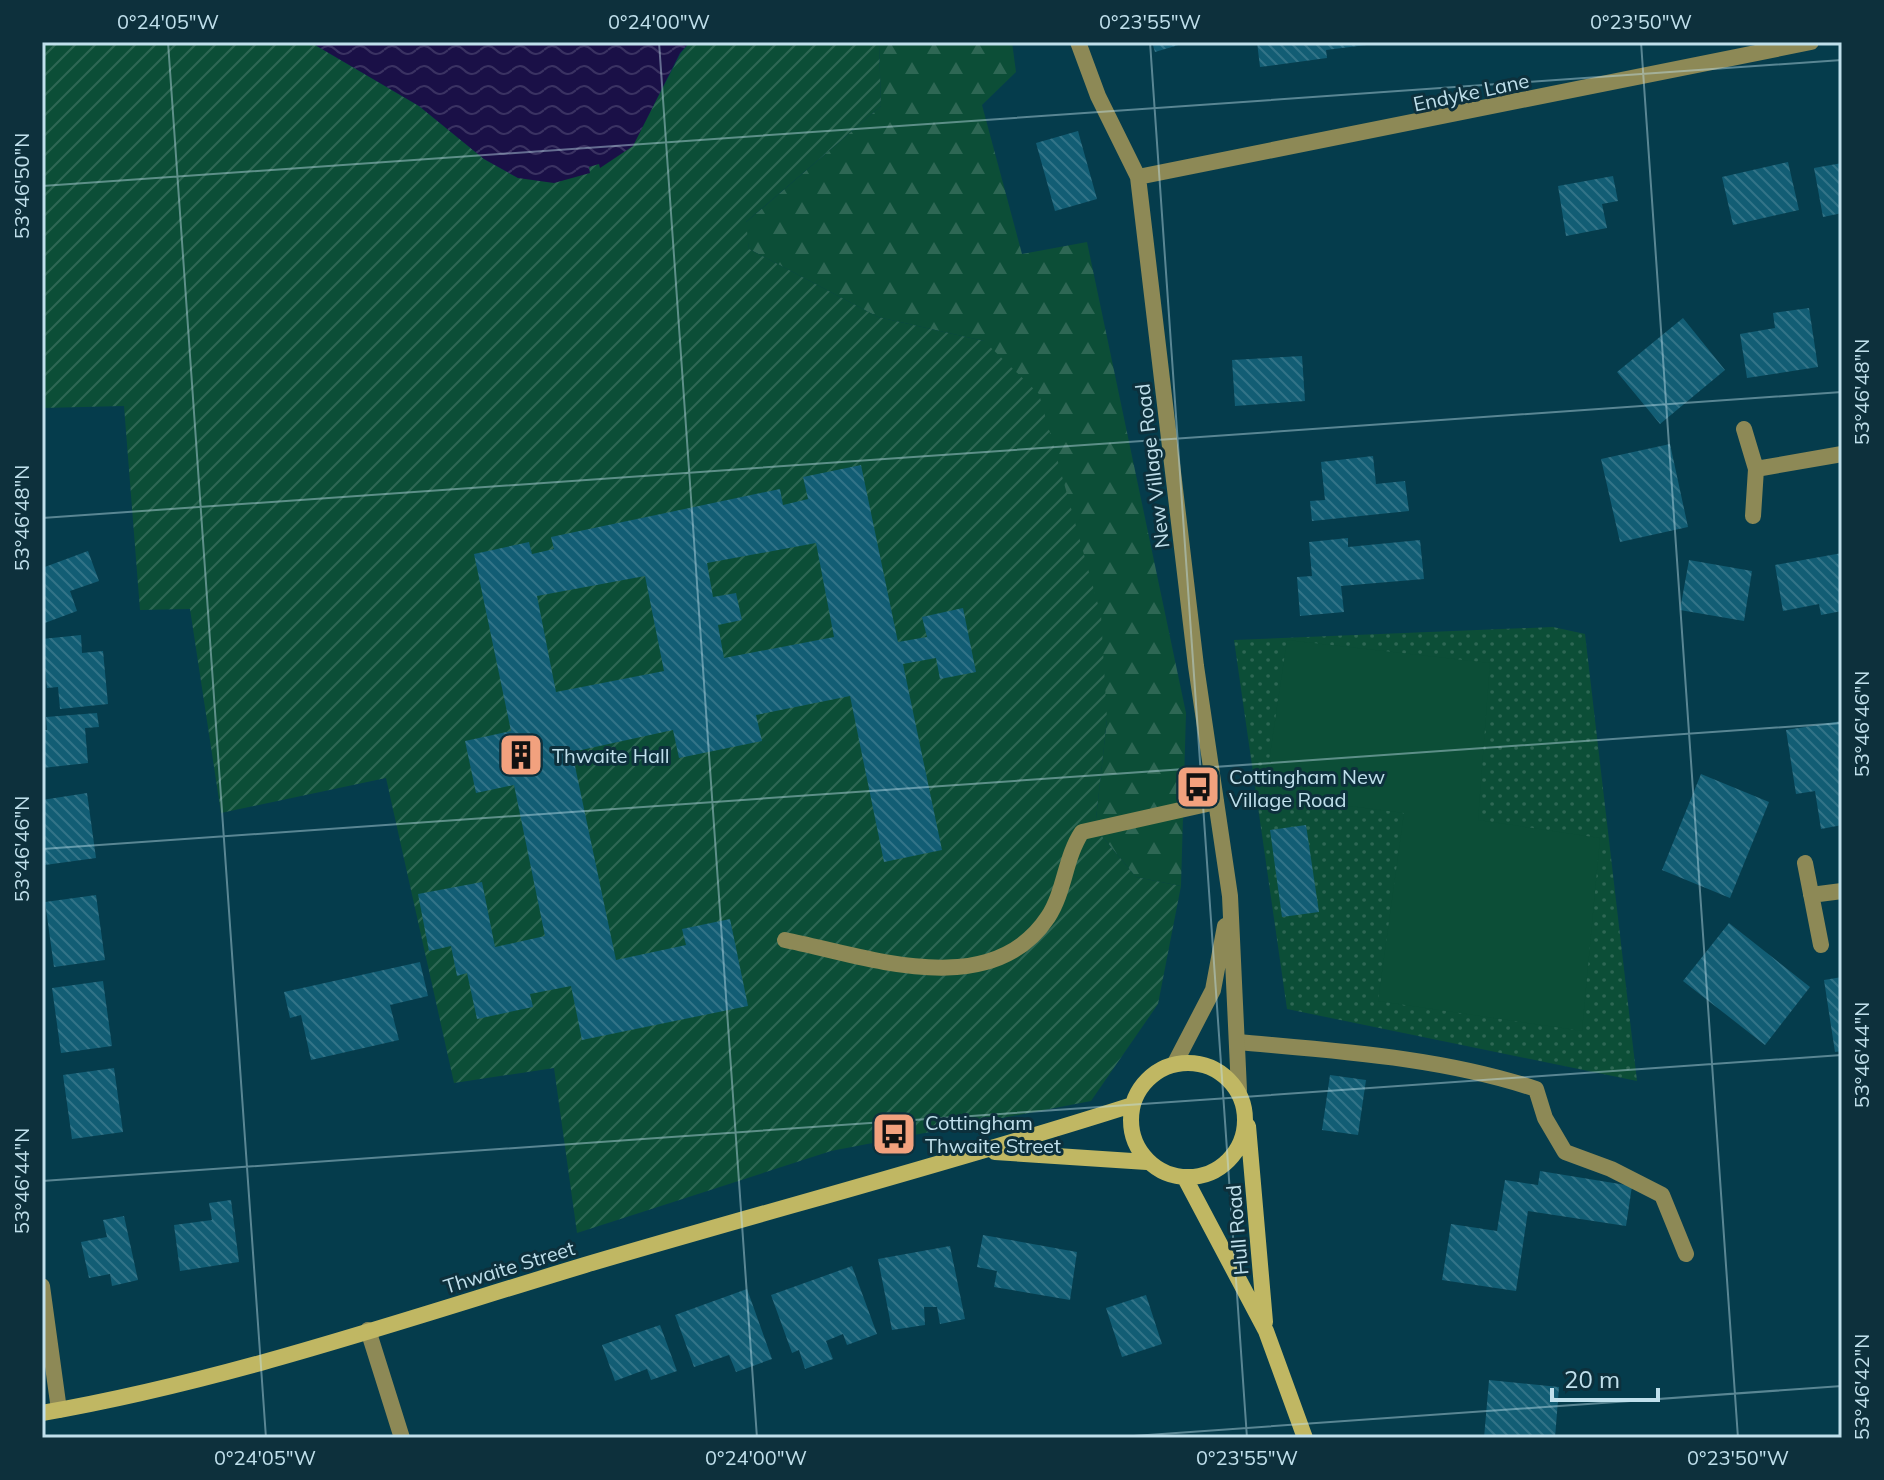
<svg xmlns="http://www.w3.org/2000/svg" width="1884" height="1480" viewBox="0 0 1884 1480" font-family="Mulish,sans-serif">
<defs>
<pattern id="forest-firs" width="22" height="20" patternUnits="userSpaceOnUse" patternTransform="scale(2)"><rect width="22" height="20" fill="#0c4e37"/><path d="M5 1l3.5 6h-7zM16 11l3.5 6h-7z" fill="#2e6754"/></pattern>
<pattern id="park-dots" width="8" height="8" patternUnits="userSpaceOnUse" patternTransform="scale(2)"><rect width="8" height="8" fill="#0c4e37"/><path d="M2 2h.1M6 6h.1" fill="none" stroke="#2e6754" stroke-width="1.8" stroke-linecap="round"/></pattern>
<pattern id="garden-furrows" width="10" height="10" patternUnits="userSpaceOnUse" patternTransform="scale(2)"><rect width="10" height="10" fill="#0c4e37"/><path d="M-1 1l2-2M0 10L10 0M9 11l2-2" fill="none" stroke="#2e6754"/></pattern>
<pattern id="water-waves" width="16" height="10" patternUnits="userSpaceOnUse" patternTransform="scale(2)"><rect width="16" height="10" fill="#1a1047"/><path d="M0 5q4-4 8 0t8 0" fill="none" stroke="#3a3262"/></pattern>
<pattern id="building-back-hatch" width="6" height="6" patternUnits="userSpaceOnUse" patternTransform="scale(2)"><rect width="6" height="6" fill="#125d74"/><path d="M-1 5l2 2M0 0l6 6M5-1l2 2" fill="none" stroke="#337488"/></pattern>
</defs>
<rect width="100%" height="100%" fill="#053c4c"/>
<path fill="url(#forest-firs)" d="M 879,42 L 1012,42 L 1016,72 L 982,105 L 1022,254 L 1087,242 L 1186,713 L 1181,886 L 1136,877 L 1095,828 L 1107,719 L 984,341 L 878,317 L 749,249 L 745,223 L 881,106 Z"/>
<path fill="url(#park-dots)" d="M 1553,627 L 1585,634 L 1637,1081 L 1287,1009 L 1234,640 Z"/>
<path fill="url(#garden-furrows)" d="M 42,42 L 310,42 L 419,106 L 484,159 L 518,178 L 589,167 L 633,145 L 681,53 L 690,42 L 879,42 L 881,106 L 746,222 L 749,249 L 878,317 L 984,341 L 1039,394 L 1101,615 L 1107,719 L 1095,828 L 1136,877 L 1181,886 L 1158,1004 L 1091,1101 L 831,1151 L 577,1233 L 554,1068 L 454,1083 L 386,778 L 221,813 L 190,609 L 140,610 L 124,406 L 42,408 Z"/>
<path fill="#0c4e37" d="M 1287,640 L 1490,663 L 1478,820 L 1600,838 L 1582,1031 L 1378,1001 L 1404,813 L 1264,795 Z"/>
<path fill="url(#water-waves)" d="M 310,42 L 690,42 L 680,53 L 633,146 L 600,168 L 599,164 L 589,167 L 590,173 L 554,183 L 518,178 L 484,159 L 419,106 Z"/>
<path fill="url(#building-back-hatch)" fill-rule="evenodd" d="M 1152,42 L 1184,42 L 1185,43 L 1155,52 Z
M 1257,42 L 1366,42 L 1366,45 L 1326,50 L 1327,58 L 1260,67 Z
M 1078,131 L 1097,199 L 1055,211 L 1036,143 Z
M 1788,162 L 1799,210 L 1733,225 L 1722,177 Z
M 1842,163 L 1842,213 L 1823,217 L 1814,168 Z
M 1613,176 L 1618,201 L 1602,204 L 1607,228 L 1566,236 L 1558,186 Z
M 1809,308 L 1818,367 L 1747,378 L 1740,334 L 1775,328 L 1773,313 Z
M 1683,318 L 1725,370 L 1660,424 L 1617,372 Z
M 1302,356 L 1305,401 L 1235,406 L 1232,360 Z
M 1670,444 L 1688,527 L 1620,542 L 1601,459 Z
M 1373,456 L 1376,484 L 1405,481 L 1409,511 L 1312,521 L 1310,501 L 1325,500 L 1321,462 Z
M 861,465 L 898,642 L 927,637 L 922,617 L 963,608 L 976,672 L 940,679 L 936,658 L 903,664 L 942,850 L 884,862 L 850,696 L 756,715 L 762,741 L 679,758 L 673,730 L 572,752 L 616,960 L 686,945 L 682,929 L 730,919 L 748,1006 L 582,1040 L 571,986 L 530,994 L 533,1007 L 477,1019 L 467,973 L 457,976 L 451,946 L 429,951 L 418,894 L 482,882 L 495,947 L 545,936 L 514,785 L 476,793 L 465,741 L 511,731 L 474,554 L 529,542 L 532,554 L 554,549 L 551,537 L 780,489 L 783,505 L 808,499 L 803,477 ZM 816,543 L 834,637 L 724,658 L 718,625 L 742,620 L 736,593 L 713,597 L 707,563 ZM 645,576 L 664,671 L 556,692 L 537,596 Z
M 1348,538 L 1348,547 L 1420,540 L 1424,579 L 1341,586 L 1344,612 L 1300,616 L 1297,577 L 1312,576 L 1309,542 Z
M 88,551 L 99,581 L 70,591 L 77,611 L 42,624 L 42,568 Z
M 1842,553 L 1842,611 L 1821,615 L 1819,604 L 1783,611 L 1775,565 Z
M 1689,560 L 1752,571 L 1744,621 L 1680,610 Z
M 81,635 L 82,653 L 103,651 L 108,704 L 60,709 L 58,687 L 47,688 L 42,639 Z
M 97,713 L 99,727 L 85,728 L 88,763 L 42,768 L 42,730 L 47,730 L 46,717 Z
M 1842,721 L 1842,825 L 1821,829 L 1815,791 L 1796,794 L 1786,730 Z
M 1701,774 L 1769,802 L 1730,898 L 1662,870 Z
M 87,793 L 96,858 L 45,865 L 42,800 Z
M 1306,825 L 1319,912 L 1282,917 L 1270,830 Z
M 96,895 L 105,960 L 54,967 L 45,902 Z
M 1729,923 L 1810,987 L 1765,1045 L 1683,981 Z
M 420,962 L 428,996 L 390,1005 L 399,1040 L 311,1060 L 301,1015 L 290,1018 L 284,992 Z
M 1842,977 L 1842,1051 L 1835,1052 L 1824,980 Z
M 103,981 L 112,1046 L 61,1053 L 52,988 Z
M 114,1068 L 123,1132 L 72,1139 L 63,1075 Z
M 1330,1075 L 1366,1080 L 1358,1135 L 1322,1130 Z
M 1540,1171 L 1632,1186 L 1626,1226 L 1528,1211 L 1516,1291 L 1442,1280 L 1451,1224 L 1497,1231 L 1505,1180 L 1538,1185 Z
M 231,1200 L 239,1262 L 180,1271 L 174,1225 L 212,1220 L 209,1203 Z
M 124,1216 L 138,1280 L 112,1286 L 110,1274 L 89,1278 L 81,1242 L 107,1237 L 103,1220 Z
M 983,1235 L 1077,1252 L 1070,1300 L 994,1287 L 997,1271 L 977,1267 Z
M 950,1246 L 965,1319 L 940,1324 L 937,1307 L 924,1307 L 925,1325 L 892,1330 L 878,1259 Z
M 852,1266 L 877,1334 L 847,1345 L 843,1334 L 826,1341 L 833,1359 L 805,1369 L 799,1350 L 792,1353 L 771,1295 Z
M 747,1289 L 772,1359 L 736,1372 L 729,1355 L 694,1367 L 675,1315 Z
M 1146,1295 L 1162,1344 L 1122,1357 L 1106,1308 Z
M 660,1325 L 677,1371 L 651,1380 L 647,1369 L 615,1381 L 602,1345 Z
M 1489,1380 L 1559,1387 L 1555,1438 L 1484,1438 Z"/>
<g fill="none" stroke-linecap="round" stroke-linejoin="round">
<path stroke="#8d8956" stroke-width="16" d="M 785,940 C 865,956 991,1004 1048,917 C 1065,891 1065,857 1082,832 L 1216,802
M 1237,1042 C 1336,1051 1441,1057 1536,1089 L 1545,1118 L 1565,1152 L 1611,1169 L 1662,1195 L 1686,1254"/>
<path stroke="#8d8956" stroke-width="16" d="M 1744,429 L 1756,469 L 1753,516
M 1756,469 L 1842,454
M 1805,863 L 1821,945
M 1811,895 L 1842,891
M 42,1286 L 59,1410
M 368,1330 L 402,1438"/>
<path stroke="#8d8956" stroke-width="16" d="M 1078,42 L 1098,96 L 1138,177 L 1196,666 L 1230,896 L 1239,1090
M 1138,177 L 1811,42
M 1175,1063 L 1213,990 L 1225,926"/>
<path stroke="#c0b763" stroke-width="16" d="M1131 1120a57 57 0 1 1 114 0a57 57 0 1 1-114 0Z
M 1248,1126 L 1265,1322
M 995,1152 L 1147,1162
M 1186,1180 L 1266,1331 L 1305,1438
M 42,1413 C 227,1381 406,1319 585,1265 C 767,1211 951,1163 1132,1105"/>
</g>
<path fill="none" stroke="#c0e0ec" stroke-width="2" stroke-opacity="0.45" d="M 168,42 L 266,1438M 659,42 L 757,1438M 1150,42 L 1247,1438M 1641,42 L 1738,1438M 42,186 L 1842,60M 42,518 L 1842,392M 42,849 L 1842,723M 42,1181 L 1842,1055M 1105,1438 L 1842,1386"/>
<defs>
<g id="building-square" transform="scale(2.3)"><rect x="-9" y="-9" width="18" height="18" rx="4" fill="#f2a17e" stroke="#0d303c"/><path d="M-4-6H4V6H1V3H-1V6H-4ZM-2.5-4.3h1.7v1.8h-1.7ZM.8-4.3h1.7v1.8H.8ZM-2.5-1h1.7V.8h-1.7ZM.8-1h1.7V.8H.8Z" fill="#111"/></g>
<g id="bus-square" transform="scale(2.3)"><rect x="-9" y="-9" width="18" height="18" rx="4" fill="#f2a17e" stroke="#0d303c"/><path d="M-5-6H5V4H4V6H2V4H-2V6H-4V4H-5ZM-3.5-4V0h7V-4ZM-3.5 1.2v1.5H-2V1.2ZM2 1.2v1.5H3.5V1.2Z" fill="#111"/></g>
</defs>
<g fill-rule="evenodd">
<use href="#building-square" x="521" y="755"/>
<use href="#bus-square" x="1198" y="787"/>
<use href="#bus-square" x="894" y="1134"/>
</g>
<g text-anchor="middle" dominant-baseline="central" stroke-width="6" stroke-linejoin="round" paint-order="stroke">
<g font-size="20" fill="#c0e0ec" stroke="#0d303c">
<text transform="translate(1471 92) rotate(-12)">Endyke Lane</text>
<text transform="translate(1152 466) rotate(-97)">New Village Road</text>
<text transform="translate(1237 1230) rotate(-95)">Hull Road</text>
<text transform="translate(509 1267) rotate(-17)">Thwaite Street</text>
</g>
<g font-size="20" fill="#c0e0ec" stroke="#0d303c" text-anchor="start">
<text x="552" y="755">Thwaite Hall</text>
<text x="1229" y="776">Cottingham New<tspan x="1229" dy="23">Village Road</tspan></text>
<text x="925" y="1122">Cottingham<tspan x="925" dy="23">Thwaite Street</tspan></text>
</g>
</g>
<rect width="1884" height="1480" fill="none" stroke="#0d303c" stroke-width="88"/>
<path d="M1552 1388v12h106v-12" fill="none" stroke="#c0e0ec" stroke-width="4"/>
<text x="1564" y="1388" font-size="24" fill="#c0e0ec" stroke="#0d303c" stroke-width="6" paint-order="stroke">20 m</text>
<rect x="44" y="44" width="1796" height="1392" fill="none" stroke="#c0e0ec" stroke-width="3"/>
<g font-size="20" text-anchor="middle" fill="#c0e0ec">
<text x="168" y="29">0°24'05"W</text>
<text x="659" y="29">0°24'00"W</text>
<text x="1150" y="29">0°23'55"W</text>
<text x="1641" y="29">0°23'50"W</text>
<text transform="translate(22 186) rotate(-90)" y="7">53°46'50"N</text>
<text transform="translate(1862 392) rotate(-90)" y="7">53°46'48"N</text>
<text transform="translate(22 518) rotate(-90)" y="7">53°46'48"N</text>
<text transform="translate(1862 724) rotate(-90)" y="7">53°46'46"N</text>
<text transform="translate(22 849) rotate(-90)" y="7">53°46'46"N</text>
<text transform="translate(1862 1055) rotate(-90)" y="7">53°46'44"N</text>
<text transform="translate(22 1181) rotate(-90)" y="7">53°46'44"N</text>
<text transform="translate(1862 1387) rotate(-90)" y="7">53°46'42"N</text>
<text x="265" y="1465">0°24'05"W</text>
<text x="756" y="1465">0°24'00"W</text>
<text x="1247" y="1465">0°23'55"W</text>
<text x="1738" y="1465">0°23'50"W</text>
</g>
</svg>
